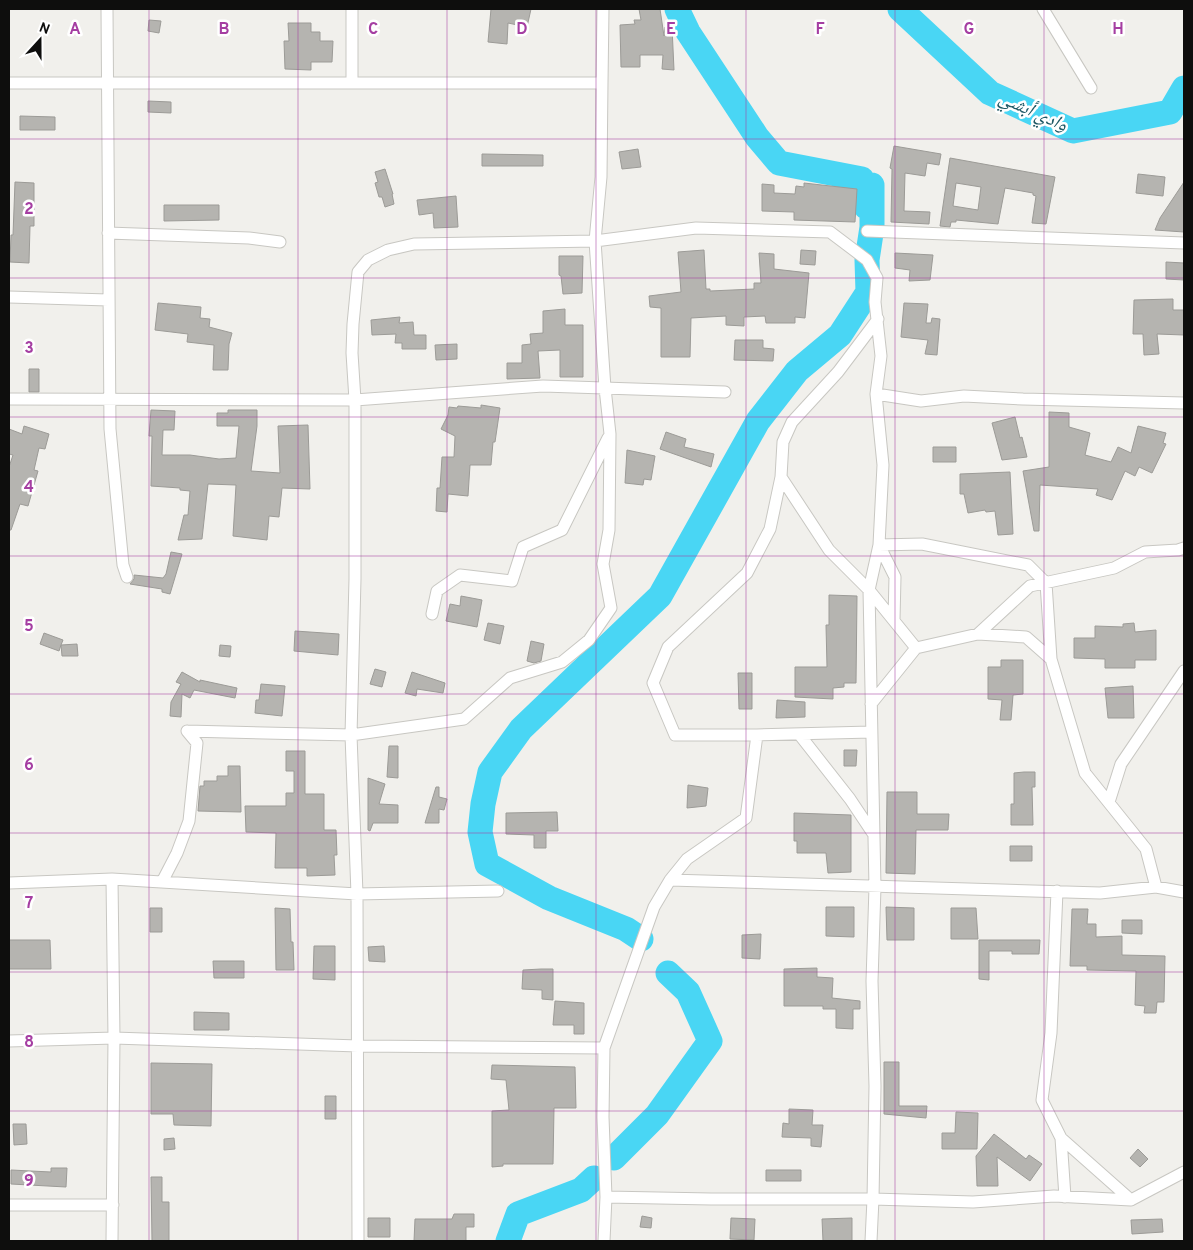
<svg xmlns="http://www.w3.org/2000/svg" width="1193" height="1250" viewBox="0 0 1193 1250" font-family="Overpass,'Noto Naskh Arabic',sans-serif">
<rect width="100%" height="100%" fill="#f1f0ec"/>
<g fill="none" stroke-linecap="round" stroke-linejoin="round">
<path stroke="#49d6f4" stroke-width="25" d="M 677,9 L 688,32 L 757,137 L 779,163 L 862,179 L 866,207
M 900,9 L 990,93 L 1073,131 L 1170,112 L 1184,88
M 641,939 L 626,929 L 549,898 L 487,864 L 480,832 L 483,804 L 490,772 L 521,729 L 660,596 L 758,421 L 797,371 L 840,335 L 868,292 L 867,260 L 872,227 L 872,185
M 614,1158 L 657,1115 L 710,1041 L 688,992 L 668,973
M 508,1241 L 518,1214 L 581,1190 L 594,1178"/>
</g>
<path fill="#b5b4b0" stroke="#9c9b97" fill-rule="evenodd" d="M 491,9 L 531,9 L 527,27 L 508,23 L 507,44 L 488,42 Z
M 639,9 L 660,9 L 664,36 L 665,27 L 672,27 L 674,70 L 662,69 L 663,55 L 640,55 L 640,67 L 621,67 L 620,25 L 635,24 L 634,20 L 641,20 Z
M 149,20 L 161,21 L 159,33 L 148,31 Z
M 288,23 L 311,23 L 311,32 L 320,32 L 320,41 L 333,41 L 332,62 L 311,62 L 311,70 L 285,69 L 284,41 L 289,41 Z
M 148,101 L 171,102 L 171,113 L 148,112 Z
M 20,116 L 55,117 L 55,130 L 20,130 Z
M 894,146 L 941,154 L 939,165 L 927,163 L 925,176 L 905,173 L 904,211 L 930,212 L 929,224 L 891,222 L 892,169 L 890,168 Z
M 638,149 L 641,167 L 622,169 L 619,152 Z
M 482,154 L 543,155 L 543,166 L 482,166 Z
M 950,158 L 1055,177 L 1046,224 L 1032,223 L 1036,196 L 1033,195 L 1033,193 L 1005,188 L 998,224 L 956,220 L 956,222 L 951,222 L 950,227 L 940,226 ZM 956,183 L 981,187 L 978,210 L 953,206 Z
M 385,169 L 393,194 L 392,194 L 394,204 L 385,207 L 382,197 L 379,197 L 375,183 L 378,182 L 375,172 Z
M 1138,174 L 1165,177 L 1163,196 L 1136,193 Z
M 15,182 L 34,183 L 34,226 L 30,226 L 29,263 L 10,262 L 11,235 L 13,235 Z
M 1184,182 L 1184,232 L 1155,230 L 1160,218 Z
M 804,183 L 857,189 L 855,222 L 794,220 L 794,212 L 762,211 L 762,184 L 774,185 L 774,193 L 795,194 L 796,186 L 804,187 Z
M 456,196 L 458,227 L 434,228 L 433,213 L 419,215 L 417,200 Z
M 164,205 L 219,205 L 219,220 L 164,221 Z
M 704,250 L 706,289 L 710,289 L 710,291 L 754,289 L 754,283 L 761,283 L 759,253 L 774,254 L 774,269 L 809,273 L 805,318 L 795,317 L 795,323 L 766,323 L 765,316 L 744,317 L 744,326 L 726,325 L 726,316 L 691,318 L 690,357 L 661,357 L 661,308 L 650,307 L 649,296 L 681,292 L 678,252 Z
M 801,250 L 816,251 L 815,265 L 800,264 Z
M 895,253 L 933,255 L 930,280 L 909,281 L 910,270 L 895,268 Z
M 559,256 L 583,256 L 582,293 L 563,294 L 561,276 L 559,275 Z
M 1166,262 L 1184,263 L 1184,280 L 1166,279 Z
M 1173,299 L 1173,310 L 1184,310 L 1184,335 L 1157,334 L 1159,354 L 1144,355 L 1143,334 L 1133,334 L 1134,300 Z
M 158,303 L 201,307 L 200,318 L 210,319 L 209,327 L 232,333 L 229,344 L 228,370 L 213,370 L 214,345 L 187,342 L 188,334 L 155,330 Z
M 904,303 L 928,304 L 926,323 L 931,323 L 932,318 L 940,319 L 937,355 L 925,354 L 928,340 L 901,337 Z
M 565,309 L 565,325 L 583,325 L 583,377 L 560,377 L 560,350 L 538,351 L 540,378 L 507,379 L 507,363 L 522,363 L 522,345 L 531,344 L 530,334 L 543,333 L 543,311 Z
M 400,317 L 399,323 L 413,322 L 414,335 L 426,335 L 426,349 L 402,349 L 402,343 L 395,343 L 396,334 L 372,335 L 371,320 Z
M 735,340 L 763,340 L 763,348 L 774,349 L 773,361 L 734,360 Z
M 457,344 L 457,359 L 436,360 L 435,345 Z
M 29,369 L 39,369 L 39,392 L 29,392 Z
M 481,405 L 500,408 L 495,442 L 493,442 L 491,465 L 470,465 L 468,496 L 448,494 L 447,512 L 436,511 L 437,488 L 440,488 L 442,457 L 454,457 L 455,436 L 441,429 L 448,415 L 449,407 L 457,408 L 458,406 L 481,408 Z
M 151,410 L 175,411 L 174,430 L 163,430 L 162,455 L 190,455 L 219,459 L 236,458 L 239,426 L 217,426 L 217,413 L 228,413 L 228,410 L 257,410 L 257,426 L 251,471 L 280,473 L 278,426 L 308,425 L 310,489 L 282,488 L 279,517 L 269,516 L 267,540 L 233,536 L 236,485 L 208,484 L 202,539 L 178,540 L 184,515 L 188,515 L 190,491 L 180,490 L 180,488 L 151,486 L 152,436 L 149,436 Z
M 1049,412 L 1069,413 L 1069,427 L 1090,433 L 1085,455 L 1111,462 L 1118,447 L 1131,453 L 1138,426 L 1166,433 L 1163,443 L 1166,444 L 1152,473 L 1139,467 L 1135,476 L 1125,471 L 1112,500 L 1096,495 L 1098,489 L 1040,485 L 1039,531 L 1034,531 L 1023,471 L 1049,467 Z
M 1015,417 L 1020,438 L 1022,437 L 1027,457 L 1002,460 L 992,423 Z
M 24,426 L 49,434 L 45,449 L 39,448 L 34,470 L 38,471 L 28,506 L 20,504 L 11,530 L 9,530 L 9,467 L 13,455 L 9,454 L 9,429 L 22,434 Z
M 666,432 L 686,439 L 684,447 L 714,454 L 711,467 L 660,449 Z
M 933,447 L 956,447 L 956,462 L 933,462 Z
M 627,450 L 655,456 L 651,480 L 644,479 L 643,485 L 625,483 Z
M 1010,472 L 1013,534 L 998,535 L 995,511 L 986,512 L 985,510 L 968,513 L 964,494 L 960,494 L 960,474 Z
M 171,552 L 182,554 L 170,594 L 162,592 L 162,589 L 130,584 L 134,579 L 134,575 L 163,578 L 166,574 Z
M 829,595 L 857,596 L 856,683 L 844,683 L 844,687 L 833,688 L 833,699 L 795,697 L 795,667 L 827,667 L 826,625 L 829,625 Z
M 461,596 L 482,600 L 477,627 L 446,621 L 450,604 L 460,606 Z
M 488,623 L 504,626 L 500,644 L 484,640 Z
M 1134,623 L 1135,632 L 1156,630 L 1156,660 L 1135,660 L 1135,668 L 1105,668 L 1105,659 L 1074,658 L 1074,638 L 1095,638 L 1095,626 L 1123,627 L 1123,624 Z
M 295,631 L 339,634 L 338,655 L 294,651 Z
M 44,633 L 63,640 L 61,645 L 77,644 L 78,656 L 62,656 L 61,645 L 59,651 L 40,644 Z
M 531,641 L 544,644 L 541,661 L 534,663 L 527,661 Z
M 220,645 L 231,646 L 230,657 L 219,656 Z
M 1001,660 L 1023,660 L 1023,694 L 1013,695 L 1011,720 L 1000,720 L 1002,700 L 988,699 L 988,667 L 1001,667 Z
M 375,669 L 386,672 L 382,687 L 370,684 Z
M 182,672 L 200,682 L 200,680 L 237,688 L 235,698 L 194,690 L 190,698 L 182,694 L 181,717 L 170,716 L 171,702 L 181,684 L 176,682 Z
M 412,672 L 445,683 L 443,693 L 417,689 L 416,696 L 405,693 Z
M 738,673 L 752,673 L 752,709 L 739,709 Z
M 261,684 L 285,686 L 282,716 L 255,713 L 256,700 L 259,700 Z
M 1133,686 L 1134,718 L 1108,718 L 1105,688 Z
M 777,700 L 805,702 L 805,717 L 776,718 Z
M 389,746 L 398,746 L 398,778 L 387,777 Z
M 844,750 L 857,750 L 856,766 L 844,766 Z
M 286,751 L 305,751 L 305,794 L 324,794 L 324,830 L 336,830 L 337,855 L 334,855 L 335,875 L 307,876 L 307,868 L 275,868 L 276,833 L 246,832 L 245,806 L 286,806 L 286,793 L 294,793 L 294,771 L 286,771 Z
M 228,766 L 240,766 L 241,812 L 198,811 L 200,786 L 204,786 L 204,781 L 217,781 L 217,776 L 228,776 Z
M 1024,772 L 1035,772 L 1035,787 L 1032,787 L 1033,825 L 1011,825 L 1011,804 L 1014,804 L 1014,773 Z
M 368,778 L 385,784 L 379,804 L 398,805 L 398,823 L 373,823 L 370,831 L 368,830 Z
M 688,785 L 708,788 L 706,806 L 687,808 Z
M 436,787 L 439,787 L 439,797 L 447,799 L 444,810 L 439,809 L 439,823 L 425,823 Z
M 887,792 L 917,792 L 917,814 L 949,814 L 948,830 L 916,830 L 915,874 L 886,873 Z
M 557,812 L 558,831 L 546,831 L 546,848 L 534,848 L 534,835 L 506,834 L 506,813 Z
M 794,813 L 851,815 L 851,872 L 828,873 L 826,853 L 797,853 L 797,841 L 794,841 Z
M 1010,846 L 1032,846 L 1032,861 L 1010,861 Z
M 826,907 L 854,907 L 854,937 L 826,936 Z
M 886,907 L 914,908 L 914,940 L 887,940 Z
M 150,908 L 162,908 L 162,932 L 150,932 Z
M 275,908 L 290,909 L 291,942 L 293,942 L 294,970 L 276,970 Z
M 951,908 L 976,908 L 978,939 L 951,939 Z
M 1072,909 L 1088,909 L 1087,924 L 1096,924 L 1096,937 L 1122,936 L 1122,955 L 1165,956 L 1164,1002 L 1157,1002 L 1156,1013 L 1144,1013 L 1145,1006 L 1135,1005 L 1136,971 L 1087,970 L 1087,966 L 1070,966 Z
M 1122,920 L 1142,920 L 1142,934 L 1122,933 Z
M 761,934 L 760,959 L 742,958 L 742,935 Z
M 9,940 L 50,940 L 51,969 L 9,969 Z
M 979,940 L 1040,940 L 1039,954 L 1012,954 L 1012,951 L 989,951 L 989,980 L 979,979 Z
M 314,946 L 335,946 L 335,980 L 313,979 Z
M 384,946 L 385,962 L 369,961 L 368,947 Z
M 213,961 L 244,961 L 244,978 L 214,978 Z
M 817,968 L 817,977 L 833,978 L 832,998 L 860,1001 L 860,1009 L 853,1009 L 853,1029 L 836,1028 L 836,1009 L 823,1009 L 823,1006 L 784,1006 L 784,969 Z
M 541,969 L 553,969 L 553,1000 L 542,999 L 542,990 L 522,989 L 523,970 Z
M 555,1001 L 584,1003 L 584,1034 L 574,1034 L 574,1025 L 553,1025 Z
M 194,1012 L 229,1013 L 229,1030 L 194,1030 Z
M 884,1062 L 899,1062 L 899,1106 L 927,1106 L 926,1118 L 884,1114 Z
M 151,1063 L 212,1064 L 211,1126 L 174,1125 L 173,1114 L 151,1114 Z
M 492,1065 L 575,1067 L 576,1108 L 554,1108 L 553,1164 L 503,1164 L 503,1166 L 492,1167 L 492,1111 L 509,1110 L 506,1080 L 491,1079 Z
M 325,1096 L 336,1096 L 336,1119 L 325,1119 Z
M 789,1109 L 813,1110 L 812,1125 L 823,1125 L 821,1147 L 811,1146 L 811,1138 L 782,1137 L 783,1123 L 789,1124 Z
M 956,1112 L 978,1113 L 977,1149 L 942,1149 L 942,1133 L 955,1133 Z
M 13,1124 L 26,1124 L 27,1144 L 14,1145 Z
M 994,1134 L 1026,1159 L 1029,1155 L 1042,1164 L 1030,1181 L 997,1157 L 998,1186 L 977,1186 L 976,1156 Z
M 174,1138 L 175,1149 L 164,1150 L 164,1139 Z
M 1138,1149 L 1148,1159 L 1140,1167 L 1130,1158 Z
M 51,1168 L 67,1168 L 66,1187 L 11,1184 L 11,1170 L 51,1172 Z
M 766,1170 L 801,1170 L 801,1181 L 766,1181 Z
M 151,1177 L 162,1177 L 162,1202 L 169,1202 L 169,1241 L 152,1241 Z
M 454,1214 L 474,1214 L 474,1227 L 466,1227 L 466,1241 L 414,1241 L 415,1219 L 452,1219 Z
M 642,1216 L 652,1218 L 651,1228 L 640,1227 Z
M 368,1218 L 390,1218 L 390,1237 L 368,1237 Z
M 731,1218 L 755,1219 L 754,1240 L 730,1239 Z
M 852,1218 L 852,1241 L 823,1241 L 822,1219 Z
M 1162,1219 L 1163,1232 L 1132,1234 L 1131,1220 Z"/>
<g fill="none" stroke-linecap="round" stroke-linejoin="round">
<g stroke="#c8c7c2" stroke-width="13">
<path id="minor" d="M 107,9 L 110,429 L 123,565 L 127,577
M 352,9 L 352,82
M 1043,9 L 1091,88
M 9,83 L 602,83 L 601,177 L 595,241 L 605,388 L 610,434 L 609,530 L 603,564 L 611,608 L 589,640 L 562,662 L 510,678 L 464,719 L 351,735 L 187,731
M 602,83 L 603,9
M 867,231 L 1184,243
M 108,233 L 249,238 L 280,242
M 9,297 L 108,300
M 876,394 L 883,465 L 879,545 L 869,590 L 916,648
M 9,399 L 355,400 L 543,386 L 725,392
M 432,614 L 437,591 L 460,575 L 512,581 L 523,547 L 562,530 L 608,438
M 894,620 L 895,577 L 879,545 L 922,544 L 1028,565 L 1046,583 L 1051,659 L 1085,773 L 1146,849 L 1156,887
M 978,634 L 1026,637 L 1051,659
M 871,704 L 916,648 L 978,634 L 1030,586 L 1114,568 L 1145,552 L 1178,550 L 1184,548
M 799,734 L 850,799 L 874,835
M 757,735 L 675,735 L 653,683 L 668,647 L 747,573 L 770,529 L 781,477
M 1109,802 L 1121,764 L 1184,671
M 112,879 L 357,894 L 498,891
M 670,880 L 1100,893 L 1156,887 L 1184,892
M 162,882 L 177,853 L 189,821 L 197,743 L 187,731
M 9,883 L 112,879 L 114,1038 L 112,1241
M 1057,891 L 1051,1033 L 1042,1100 L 1061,1138 L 1065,1197
M 9,1041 L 114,1038 L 358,1046 L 604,1048 L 654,907 L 670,880 L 687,859 L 746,818 L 757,735 L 871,732
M 604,1048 L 603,1117 L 606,1197
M 1061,1138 L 1131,1200
M 9,1205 L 113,1205
M 358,1241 L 357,894 L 351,735 L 355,579 L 355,400 L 352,353 L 353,324 L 358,272 L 368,260 L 388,250 L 414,244 L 595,241 L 696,228 L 830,232 L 867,260 L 877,278 L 875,302 L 881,356 L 876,394 L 921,401 L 964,396 L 1023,399 L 1184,403
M 604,1241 L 606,1197 L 711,1199 L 873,1199 L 973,1202 L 1054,1196 L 1131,1200 L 1184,1172
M 871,1241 L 873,1199 L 875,1086 L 872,981 L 875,887 L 869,590 L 829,550 L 781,477 L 783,442 L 792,422 L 838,372 L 878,319"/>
</g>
<use href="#minor" stroke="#fff" stroke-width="11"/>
</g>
<path fill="none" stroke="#a53ea2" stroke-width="1" stroke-opacity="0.55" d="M 149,9 L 149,1241M 298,9 L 298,1241M 447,9 L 447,1241M 596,9 L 596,1241M 746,9 L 746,1241M 895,9 L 895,1241M 1044,9 L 1044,1241M 9,139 L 1184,139M 9,278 L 1184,278M 9,417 L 1184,417M 9,556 L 1184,556M 9,694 L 1184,694M 9,833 L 1184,833M 9,972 L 1184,972M 9,1111 L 1184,1111"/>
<g text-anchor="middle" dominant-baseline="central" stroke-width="5" stroke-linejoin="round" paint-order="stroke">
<g font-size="19" font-style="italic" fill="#205966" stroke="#fff">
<text transform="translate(1033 112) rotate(24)">وادي أبشي</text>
</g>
</g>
<g font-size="16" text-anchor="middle" font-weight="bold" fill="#a53ea2" stroke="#fff" stroke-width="5" stroke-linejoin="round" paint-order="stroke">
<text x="75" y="34">A</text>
<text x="224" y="34">B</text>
<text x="373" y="34">C</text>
<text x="522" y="34">D</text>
<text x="671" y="34">E</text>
<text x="820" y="34">F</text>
<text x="969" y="34">G</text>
<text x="1118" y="34">H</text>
<text x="29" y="214">2</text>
<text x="29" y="353">3</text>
<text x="29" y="492">4</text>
<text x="29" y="631">5</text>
<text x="29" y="770">6</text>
<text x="29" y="908">7</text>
<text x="29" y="1047">8</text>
<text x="29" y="1186">9</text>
</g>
<rect width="1193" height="1250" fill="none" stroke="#0e0e0d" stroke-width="20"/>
<g transform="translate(40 40) rotate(21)" stroke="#ffffff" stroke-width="4" paint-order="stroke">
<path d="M0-4L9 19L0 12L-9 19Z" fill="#0e0e0d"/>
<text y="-8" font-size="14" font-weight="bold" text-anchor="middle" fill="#0e0e0d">N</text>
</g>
</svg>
